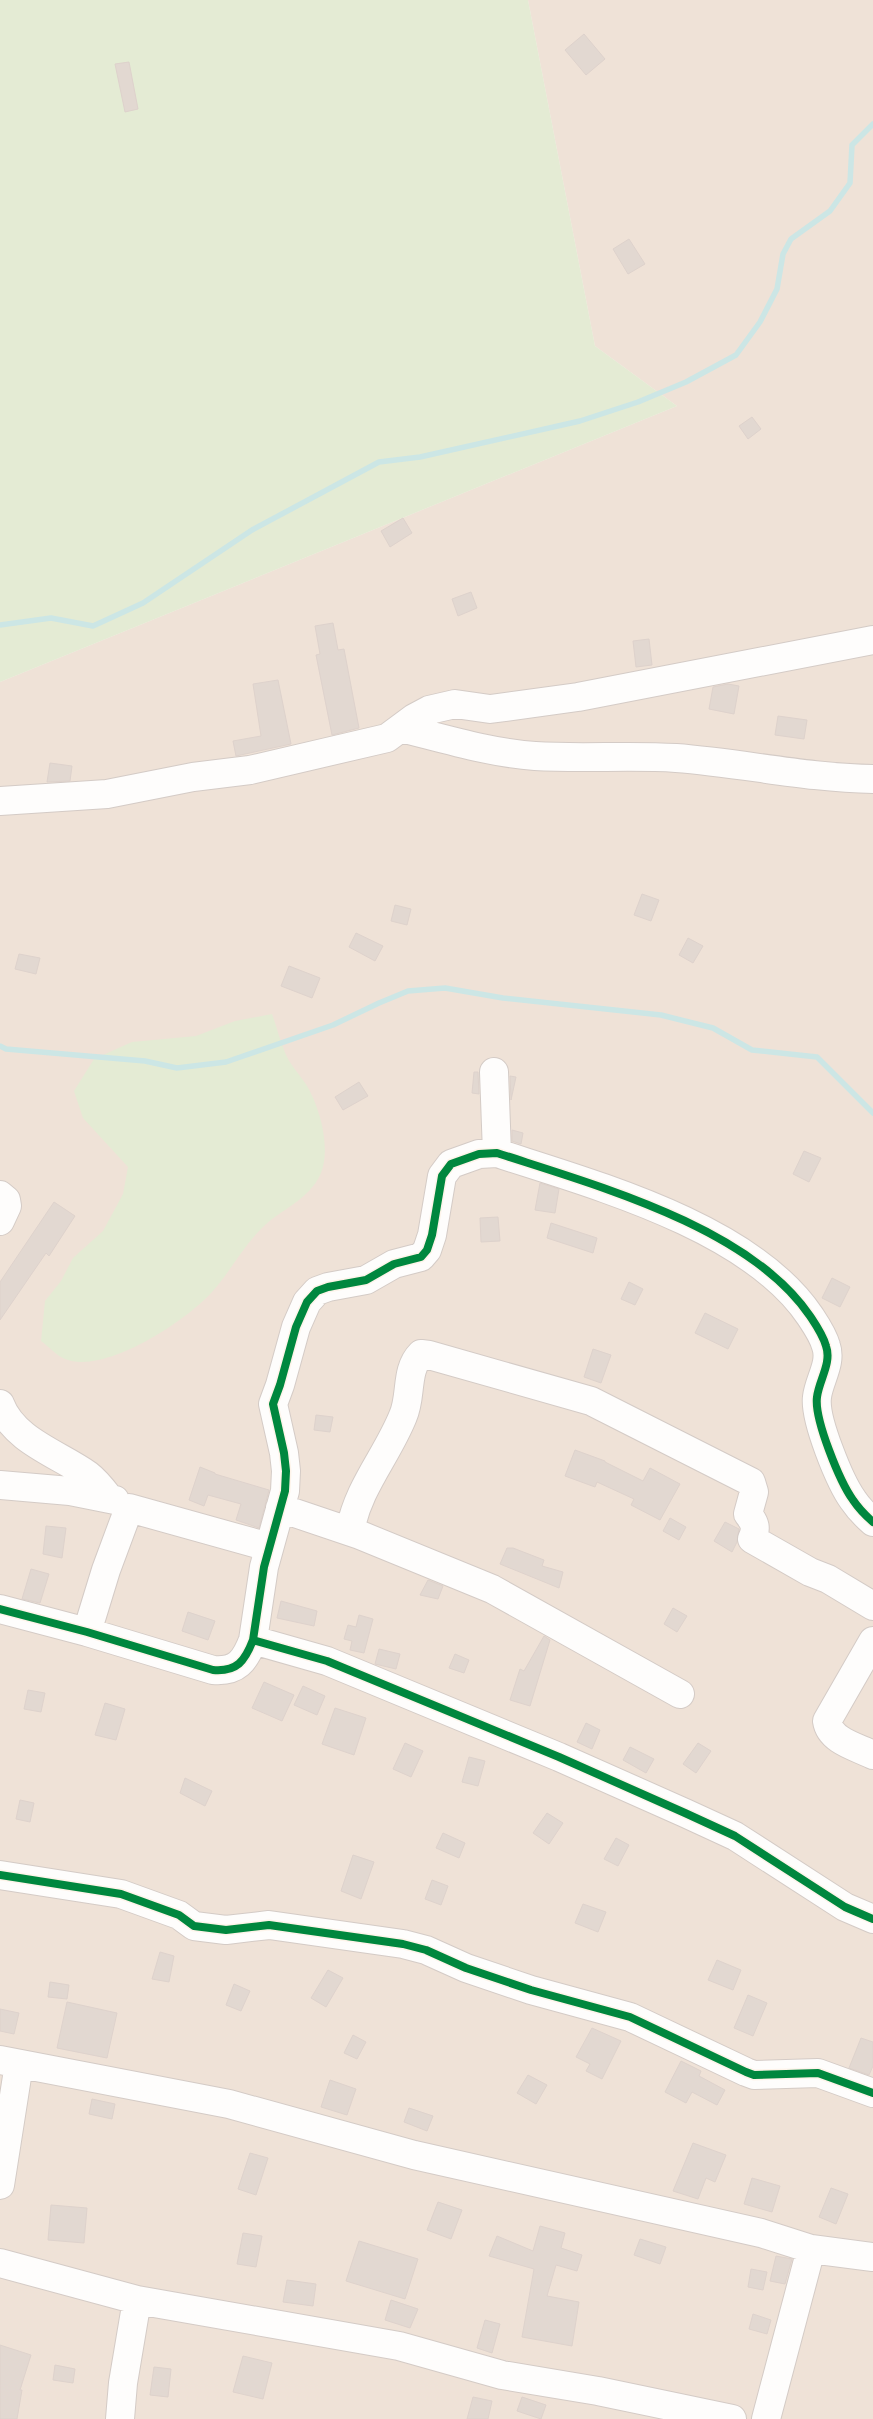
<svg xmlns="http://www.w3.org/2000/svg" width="873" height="2419" viewBox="0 0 873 2419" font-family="'Source Sans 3',sans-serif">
<rect width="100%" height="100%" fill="#f6f0e9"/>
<path fill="#efe2d7" d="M 528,0 L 873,0 L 873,2419 L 0,2419 L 0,682 L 677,406 L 595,346 Z"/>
<path fill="#e4ebd4" d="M 0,0 L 528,0 L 595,346 L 677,406 L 0,682 Z
M 272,1014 C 277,1028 281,1044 287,1057 C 292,1067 301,1076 307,1086 C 320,1108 331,1148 321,1173 C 309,1201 280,1209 261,1229 C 242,1248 230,1272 212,1292 C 186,1321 105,1375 65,1359 C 57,1356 48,1346 41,1341 L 45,1301 L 61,1281 L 73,1258 L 103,1231 L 123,1194 L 128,1167 L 83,1118 L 74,1091 L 94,1059 L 132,1042 L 196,1036 L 235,1021 Z"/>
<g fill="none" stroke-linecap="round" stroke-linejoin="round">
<path stroke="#cce6e5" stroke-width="5.5" d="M 0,625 L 51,618 L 93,626 L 143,603 L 252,530 L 379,462 L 420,457 L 580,421 L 638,402 L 686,382 L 736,355 L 760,322 L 777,289 L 783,254 L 791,239 L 830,211 L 850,183 L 852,145 L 873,124
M 0,1046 L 6,1049 L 145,1061 L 177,1068 L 226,1062 L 333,1025 L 379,1003 L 408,991 L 445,988 L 503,998 L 661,1015 L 713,1028 L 752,1050 L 817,1057 L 873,1113"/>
</g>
<path fill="#e2d8d1" stroke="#ded2cc" d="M 584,34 L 605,59 L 586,75 L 565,50 Z
M 129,62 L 138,109 L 125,112 L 115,64 Z
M 629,239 L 645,264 L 628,274 L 613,249 Z
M 752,417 L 761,429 L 748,439 L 739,426 Z
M 403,518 L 412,533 L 390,547 L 381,531 Z
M 471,592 L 477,608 L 458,616 L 452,599 Z
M 333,623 L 338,650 L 344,649 L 359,728 L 332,735 L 316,655 L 320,654 L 315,626 Z
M 649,639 L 652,665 L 636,667 L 633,641 Z
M 278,680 L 291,744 L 236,756 L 233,741 L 261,736 L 253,684 Z
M 728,684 L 739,686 L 734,714 L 709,709 L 713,687 Z
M 778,716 L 807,720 L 804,739 L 775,735 Z
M 50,763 L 72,766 L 70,781 L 47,782 Z
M 642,894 L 659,900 L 651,921 L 634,915 Z
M 395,905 L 411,909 L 407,925 L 391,921 Z
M 356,933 L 383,946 L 375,961 L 349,947 Z
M 688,938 L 703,946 L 693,963 L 679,955 Z
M 19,954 L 40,958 L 36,974 L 15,969 Z
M 289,966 L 320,978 L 312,998 L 281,986 Z
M 474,1072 L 478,1072 L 479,1094 L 472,1093 Z
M 510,1076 L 516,1077 L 511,1100 Z
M 359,1082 L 368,1096 L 343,1110 L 335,1097 Z
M 512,1130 L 523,1133 L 521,1144 L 512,1141 Z
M 804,1151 L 821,1158 L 809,1182 L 793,1174 Z
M 540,1183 L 559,1189 L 555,1213 L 535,1210 Z
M 54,1202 L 75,1216 L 49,1256 L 46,1253 L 0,1320 L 0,1282 Z
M 498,1217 L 500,1241 L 481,1242 L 480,1218 Z
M 551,1223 L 597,1238 L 593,1253 L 547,1238 Z
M 832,1278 L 850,1287 L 840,1307 L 822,1298 Z
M 629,1282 L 643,1289 L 635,1305 L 621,1299 Z
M 705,1313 L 738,1329 L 728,1349 L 695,1333 Z
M 593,1349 L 611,1355 L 601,1383 L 584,1377 Z
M 316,1415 L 333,1417 L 330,1432 L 314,1430 Z
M 575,1450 L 605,1461 L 605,1462 L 643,1481 L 650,1468 L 680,1484 L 660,1520 L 631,1505 L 634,1499 L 597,1482 L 595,1487 L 565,1476 Z
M 200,1467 L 215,1473 L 215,1474 L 269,1490 L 259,1528 L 236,1520 L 241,1504 L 208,1495 L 204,1506 L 189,1500 Z
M 670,1518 L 686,1527 L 679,1540 L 663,1531 Z
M 725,1522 L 739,1529 L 737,1542 L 732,1552 L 714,1541 Z
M 46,1526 L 66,1528 L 62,1558 L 43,1554 Z
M 507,1548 L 513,1548 L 544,1560 L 542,1566 L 563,1572 L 559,1588 L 500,1564 Z
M 31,1569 L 49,1574 L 40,1603 L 22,1599 Z
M 428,1580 L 443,1586 L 438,1599 L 420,1595 Z
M 281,1601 L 317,1611 L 314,1626 L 277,1618 Z
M 673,1608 L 687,1616 L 677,1632 L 664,1624 Z
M 188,1612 L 215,1621 L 208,1640 L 182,1631 Z
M 359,1615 L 373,1619 L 364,1653 L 350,1650 L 352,1641 L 344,1639 L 348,1625 L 356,1627 Z
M 544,1636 L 550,1640 L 530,1706 L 510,1700 L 520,1669 L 524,1671 Z
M 379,1649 L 400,1654 L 396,1669 L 375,1664 Z
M 455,1654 L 469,1660 L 464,1673 L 449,1668 Z
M 264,1682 L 294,1695 L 282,1721 L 252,1708 Z
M 303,1686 L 325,1696 L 317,1715 L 294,1705 Z
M 28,1690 L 45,1693 L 41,1712 L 24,1709 Z
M 105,1703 L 125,1709 L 116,1740 L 95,1735 Z
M 335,1708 L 366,1718 L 354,1755 L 322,1744 Z
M 586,1723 L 600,1730 L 592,1749 L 577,1742 Z
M 405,1743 L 423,1751 L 411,1777 L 393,1769 Z
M 698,1743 L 711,1751 L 696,1773 L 683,1764 Z
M 630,1747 L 654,1759 L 646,1773 L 623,1760 Z
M 469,1757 L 485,1761 L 478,1786 L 462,1782 Z
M 185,1778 L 212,1791 L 205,1806 L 180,1793 Z
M 20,1800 L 34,1803 L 30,1822 L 16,1819 Z
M 547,1813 L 563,1823 L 549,1844 L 533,1833 Z
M 443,1833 L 465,1843 L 459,1858 L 436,1848 Z
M 616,1838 L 629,1845 L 618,1866 L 604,1859 Z
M 353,1855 L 374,1862 L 361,1899 L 341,1891 Z
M 432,1880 L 448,1886 L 441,1905 L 425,1899 Z
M 583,1904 L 606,1912 L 598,1932 L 575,1923 Z
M 160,1952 L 174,1956 L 169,1982 L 152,1979 Z
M 717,1960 L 741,1970 L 733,1990 L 708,1980 Z
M 328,1970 L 343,1978 L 326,2007 L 311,1998 Z
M 50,1982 L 69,1985 L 67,1999 L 48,1997 Z
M 234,1984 L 250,1991 L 241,2011 L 226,2005 Z
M 748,1995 L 767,2003 L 753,2036 L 734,2028 Z
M 67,2002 L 117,2013 L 107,2058 L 57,2048 Z
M 0,2009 L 19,2013 L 14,2034 L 0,2031 Z
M 592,2028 L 621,2041 L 602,2079 L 586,2071 L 590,2064 L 576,2057 Z
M 353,2035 L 366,2042 L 357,2059 L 344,2053 Z
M 861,2038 L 873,2042 L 873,2066 L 869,2075 L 849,2068 Z
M 681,2061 L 701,2071 L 699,2076 L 725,2090 L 717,2105 L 692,2092 L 686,2103 L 665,2092 Z
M 528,2075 L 547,2085 L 536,2104 L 517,2093 Z
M 330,2080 L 356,2089 L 347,2115 L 321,2107 Z
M 92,2099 L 115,2104 L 112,2119 L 89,2114 Z
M 409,2108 L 433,2116 L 427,2131 L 404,2122 Z
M 693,2143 L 726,2155 L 715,2182 L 706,2178 L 698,2199 L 673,2191 Z
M 250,2153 L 268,2158 L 256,2195 L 238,2189 Z
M 752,2178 L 780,2186 L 772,2212 L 744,2204 Z
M 831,2188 L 848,2194 L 836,2224 L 819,2217 Z
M 438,2202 L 462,2210 L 451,2239 L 427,2230 Z
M 51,2205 L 87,2208 L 84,2243 L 48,2240 Z
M 540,2226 L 565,2233 L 561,2248 L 582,2255 L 577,2271 L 556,2265 L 547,2296 L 579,2302 L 572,2346 L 522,2337 L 534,2269 L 489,2256 L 497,2236 L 533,2251 Z
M 243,2233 L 262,2236 L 256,2267 L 237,2264 Z
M 640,2239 L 666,2247 L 660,2264 L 634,2255 Z
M 359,2241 L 418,2259 L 405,2299 L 346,2281 Z
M 776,2256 L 792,2259 L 785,2284 L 770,2281 Z
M 751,2269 L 767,2272 L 763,2290 L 748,2287 Z
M 287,2280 L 316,2284 L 313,2306 L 283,2302 Z
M 391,2300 L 418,2309 L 410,2328 L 385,2320 Z
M 753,2314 L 771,2320 L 767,2334 L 749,2329 Z
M 485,2320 L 500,2324 L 492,2353 L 477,2348 Z
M 0,2345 L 31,2355 L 20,2390 L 22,2390 L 17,2419 L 0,2419 Z
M 243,2356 L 272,2363 L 263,2399 L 233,2392 Z
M 55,2365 L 75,2369 L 73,2383 L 53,2380 Z
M 154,2367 L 171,2369 L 168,2397 L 150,2395 Z
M 473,2397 L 492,2401 L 488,2419 L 467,2419 Z
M 522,2397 L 546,2405 L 541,2419 L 517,2411 Z"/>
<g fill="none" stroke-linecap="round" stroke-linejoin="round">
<g stroke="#d4cbc6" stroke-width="30">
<path id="minor" d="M 401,728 C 445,739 491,753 535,756 C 582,759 629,755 676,758 C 742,763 807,778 873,779
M 0,801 L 107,794 L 193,777 L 250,770 L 387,738 L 414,718 L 429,710 L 455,704 L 490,709 L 578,697 L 873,640
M 494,1072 L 497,1153
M 0,1195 L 6,1200 L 7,1206 L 0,1221
M 0,1404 C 14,1441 59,1454 88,1475 C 96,1481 103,1490 109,1498
M 0,1485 L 70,1491 L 115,1500
M 280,1508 L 360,1535 L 492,1589 L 680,1694
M 350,1531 C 358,1487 387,1456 403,1416 C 412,1396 405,1370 421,1354 L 429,1355 L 591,1401 L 751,1482 L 754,1492 L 748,1514 C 755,1523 757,1528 752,1539 L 810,1572 L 828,1579 L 873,1606
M 0,1609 L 87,1632 L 213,1670 C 237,1672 245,1661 253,1640 L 327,1661 L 559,1757 L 685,1813 L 735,1836 L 845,1907 L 873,1919
M 87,1632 L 106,1570 L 129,1508 L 269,1547
M 253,1640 L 264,1567 L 285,1491 L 286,1471 L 284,1453 L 273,1404 L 280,1385 L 296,1327 L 307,1302 L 317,1291 L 328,1287 L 366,1280 L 394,1264 L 421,1257 L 427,1250 L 432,1235 L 442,1176 L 451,1164 L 479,1154 L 497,1153 C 595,1185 750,1227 810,1316 C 816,1325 823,1335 826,1346 C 832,1363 819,1380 817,1397 C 814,1419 840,1482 853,1500 C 859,1509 865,1515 873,1522
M 873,1641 L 827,1721 C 830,1741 857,1747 873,1755
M 0,1875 L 121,1894 L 179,1915 L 194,1926 L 226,1930 L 269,1925 L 403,1944 L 426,1950 L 466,1968 L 531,1990 L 630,2017 L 746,2072 L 754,2075 L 818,2073 L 873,2093
M 0,2060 L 229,2104 L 414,2155 L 761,2233 L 811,2249 L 873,2257
M 0,2185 L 19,2064
M 0,2263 L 137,2300 L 399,2346 L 502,2375 L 598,2391 L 732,2419
M 120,2419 L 123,2383 L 137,2300
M 766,2419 L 811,2249"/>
</g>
<use href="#minor" stroke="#fefdfc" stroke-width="28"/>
<g stroke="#fef4ea" stroke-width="11">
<path id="cycleway" d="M 0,1609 L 87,1632 L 213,1670 C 237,1672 245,1661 253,1640 L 327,1661 L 559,1757 L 685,1813 L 735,1836 L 845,1907 L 873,1919
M 253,1640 L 264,1567 L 285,1491 L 286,1471 L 284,1453 L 273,1404 L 280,1385 L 296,1327 L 307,1302 L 317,1291 L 328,1287 L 366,1280 L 394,1264 L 421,1257 L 427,1250 L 432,1235 L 442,1176 L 451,1164 L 479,1154 L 497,1153 C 595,1185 750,1227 810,1316 C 816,1325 823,1335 826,1346 C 832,1363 819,1380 817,1397 C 814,1419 840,1482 853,1500 C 859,1509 865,1515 873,1522
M 0,1875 L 121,1894 L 179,1915 L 194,1926 L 226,1930 L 269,1925 L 403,1944 L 426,1950 L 466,1968 L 531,1990 L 630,2017 L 746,2072 L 754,2075 L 818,2073 L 873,2093"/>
</g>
<use href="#cycleway" stroke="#00873e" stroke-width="8"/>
</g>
</svg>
